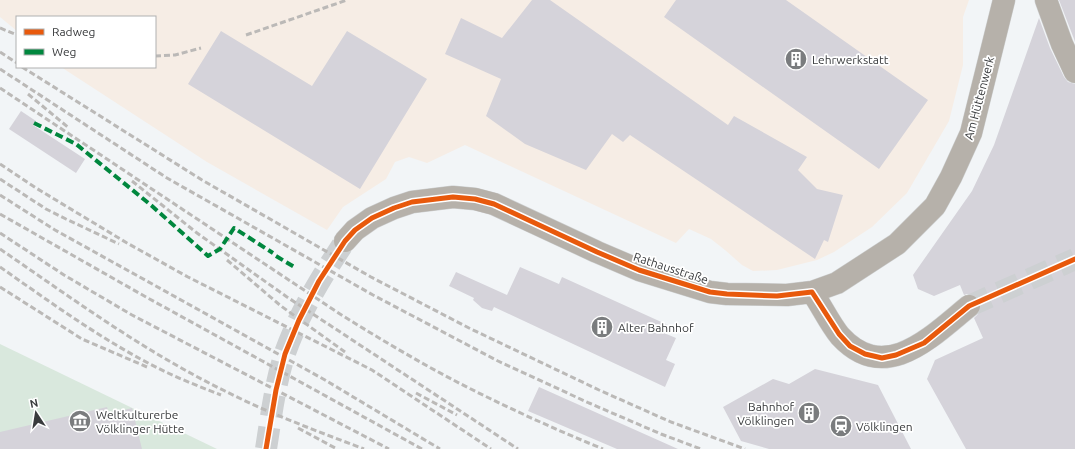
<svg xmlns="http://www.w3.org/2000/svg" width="1075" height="449" viewBox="0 0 1075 449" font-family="Ubuntu,sans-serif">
<rect width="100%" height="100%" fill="#f2f5f7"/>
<path fill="#f6ede5" d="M 0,0 L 969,0 L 963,17 L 963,65 L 949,121 L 907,193 L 872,227 L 834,252 L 817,260 L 777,270 L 753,271 L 742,265 L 725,250 L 711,239 L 689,229 L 676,243 L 465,145 L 427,163 L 409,157 L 395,162 L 386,179 L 343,207 L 327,230 L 207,162 L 61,67 L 155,67 L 155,17 L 17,17 L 17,31 L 0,17 Z"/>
<path fill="#d9e8dd" d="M 0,344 L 217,449 L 0,449 Z"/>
<path fill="#d5d3da" d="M 532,0 L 550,0 L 728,125 L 734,116 L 807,157 L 798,170 L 817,189 L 843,195 L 828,242 L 824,240 L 815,259 L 630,135 L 623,142 L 612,134 L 586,170 L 525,144 L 486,116 L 501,79 L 445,54 L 461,18 L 502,38 Z
M 676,0 L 786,0 L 928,100 L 879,169 L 664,17 Z
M 1059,0 L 1075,0 L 1075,42 L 1074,39 Z
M 1039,18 L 1050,48 L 1064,77 L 1068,82 L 1075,84 L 1075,449 L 966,449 L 927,379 L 935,360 L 983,338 L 974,318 L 981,311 L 981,303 L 978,298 L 974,294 L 967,294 L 964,295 L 960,285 L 934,296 L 918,289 L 913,275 L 972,191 L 994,145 Z
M 221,31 L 312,86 L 347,31 L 427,79 L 360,189 L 188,84 Z
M 21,111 L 36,121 L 33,125 L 85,159 L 76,173 L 9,129 Z
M 520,267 L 559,284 L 562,277 L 668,325 L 664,333 L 676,338 L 666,360 L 675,364 L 665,387 L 494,307 L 492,311 L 482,308 L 473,300 L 474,298 L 449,286 L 456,272 L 507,295 Z
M 815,369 L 878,385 L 911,449 L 769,449 L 741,441 L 723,407 L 773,379 L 789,384 Z
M 539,387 L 678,449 L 617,449 L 528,411 Z
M 107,407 L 109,414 L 132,408 L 142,449 L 0,449 L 0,432 Z"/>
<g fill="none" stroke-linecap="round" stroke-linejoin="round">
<path stroke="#cdd0d2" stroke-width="22" stroke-dasharray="22 11" stroke-linecap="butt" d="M 969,306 L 1075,259
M 266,449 C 271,417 275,384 285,353 C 299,313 322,276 345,241"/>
<g stroke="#ced0d1" stroke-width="23">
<path id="major" d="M 1046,0 L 1062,44 L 1075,72
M 345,241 L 355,230 L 372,218 L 394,208 L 412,202 L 453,197 L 475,199 L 494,204 L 597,252 L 639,270 L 710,292 L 727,294 L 787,295 L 812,292 L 837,283 L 897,244 L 935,206 L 951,177 L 971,133 L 1004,0
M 812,292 C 821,305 830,324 840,336 C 885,385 931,337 969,306"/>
</g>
<use href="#major" stroke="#b6b1aa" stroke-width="22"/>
<path stroke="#bbb9b7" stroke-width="3" stroke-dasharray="6 3" stroke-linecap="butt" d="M 0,28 L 17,35
M 246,35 L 347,0
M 0,52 L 17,63
M 155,56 L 175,55 L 201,48
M 22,67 L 202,180 L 371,277 L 469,328 L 599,390 L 671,422 L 745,449
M 0,69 L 167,178 L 373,295 L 498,361 L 589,403 L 661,434 L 701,449
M 0,88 L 340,314 C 388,344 437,373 489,398 C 526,416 564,433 603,449
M 28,94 L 69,128
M 0,164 L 36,188 L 127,243 L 188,277 L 372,370 L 491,449
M 0,179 L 46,209 L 66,219 L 119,244
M 132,181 L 197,233 L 287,297 L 518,449
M 0,195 L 55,230 L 325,380 L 440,449
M 0,214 L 146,297 L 422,449
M 0,233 L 64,275 L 132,315 L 389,449
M 0,249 C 73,299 145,352 225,391 C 270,414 317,431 364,449
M 227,260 L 281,306 L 345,352
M 0,267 C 53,304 109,345 168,373 C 185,381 203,388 221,395
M 0,287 L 82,339 L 147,367
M 416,393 L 457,415
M 298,428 L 337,449"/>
<path stroke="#00873e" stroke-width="4" stroke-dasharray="8 4" stroke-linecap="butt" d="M 34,123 L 76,144 L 152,206 L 208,256 L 220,249 L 234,228 L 273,253
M 276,256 L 296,268"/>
<g stroke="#fff" stroke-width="8">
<path id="cycleway" d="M 266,449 L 276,390 L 285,354 L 299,320 L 319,281 L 345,241 L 355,230 L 372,218 L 394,208 L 412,202 L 453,197 L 475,199 L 494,204 L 597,252 L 639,270 L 710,292 L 727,294 L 777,296 L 812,292 L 839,334 L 850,346 L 865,354 L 882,358 L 896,355 L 924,343 L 969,306 L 1075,259"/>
</g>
<use href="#cycleway" stroke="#e8590c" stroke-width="5"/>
</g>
<defs>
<g id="building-disc" transform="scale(1.15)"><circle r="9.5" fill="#7a7c7e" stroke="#fff"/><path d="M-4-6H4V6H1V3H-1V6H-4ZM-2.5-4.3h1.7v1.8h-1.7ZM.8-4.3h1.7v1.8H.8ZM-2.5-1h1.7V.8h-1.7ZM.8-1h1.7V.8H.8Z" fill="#fff"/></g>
<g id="museum-disc" transform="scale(1.15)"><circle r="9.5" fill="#7a7c7e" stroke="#fff"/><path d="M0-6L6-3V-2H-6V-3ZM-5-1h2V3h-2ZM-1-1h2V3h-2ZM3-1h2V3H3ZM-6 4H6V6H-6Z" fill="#fff"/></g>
<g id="station-disc" transform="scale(1.15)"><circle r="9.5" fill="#7a7c7e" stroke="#fff"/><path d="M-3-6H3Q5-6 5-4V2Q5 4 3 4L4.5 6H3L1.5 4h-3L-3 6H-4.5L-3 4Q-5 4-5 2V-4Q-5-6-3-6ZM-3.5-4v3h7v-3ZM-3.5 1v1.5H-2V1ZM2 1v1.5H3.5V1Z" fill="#fff"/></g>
</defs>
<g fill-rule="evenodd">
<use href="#building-disc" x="796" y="59"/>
<use href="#building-disc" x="602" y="327"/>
<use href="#building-disc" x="809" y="413"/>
<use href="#museum-disc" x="80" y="421"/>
<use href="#station-disc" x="841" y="426"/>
</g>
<g text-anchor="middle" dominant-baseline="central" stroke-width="3.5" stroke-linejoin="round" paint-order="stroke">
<g font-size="12" fill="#393b3d" stroke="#fff" text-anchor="start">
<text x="812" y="59">Lehrwerkstatt</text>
<text x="618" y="327">Alter Bahnhof</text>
<text x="794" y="406" text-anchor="end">Bahnhof<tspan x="794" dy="14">Völklingen</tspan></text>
<text x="96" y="414">Weltkulturerbe<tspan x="96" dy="14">Völklinger Hütte</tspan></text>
<text x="856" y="426">Völklingen</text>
</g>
<g font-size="12" fill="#393b3d" stroke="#fff">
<text transform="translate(979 98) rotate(-75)">Am Hüttenwerk</text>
<text transform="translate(671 268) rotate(18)">Rathausstraße</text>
</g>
</g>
<rect x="16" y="16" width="140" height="52" fill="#ffffff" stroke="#b0b1b1"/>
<rect x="24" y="29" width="20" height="6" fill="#e8590c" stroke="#b0b1b1"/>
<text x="52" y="36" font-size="12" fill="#393b3d">Radweg</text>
<rect x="24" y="49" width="20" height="6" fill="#00873e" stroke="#b0b1b1"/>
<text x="52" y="56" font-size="12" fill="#393b3d">Weg</text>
<g transform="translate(36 413) rotate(348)" stroke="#ffffff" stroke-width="3" paint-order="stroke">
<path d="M0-3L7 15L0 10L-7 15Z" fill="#393b3d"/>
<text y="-6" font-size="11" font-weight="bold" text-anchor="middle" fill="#393b3d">N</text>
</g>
</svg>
